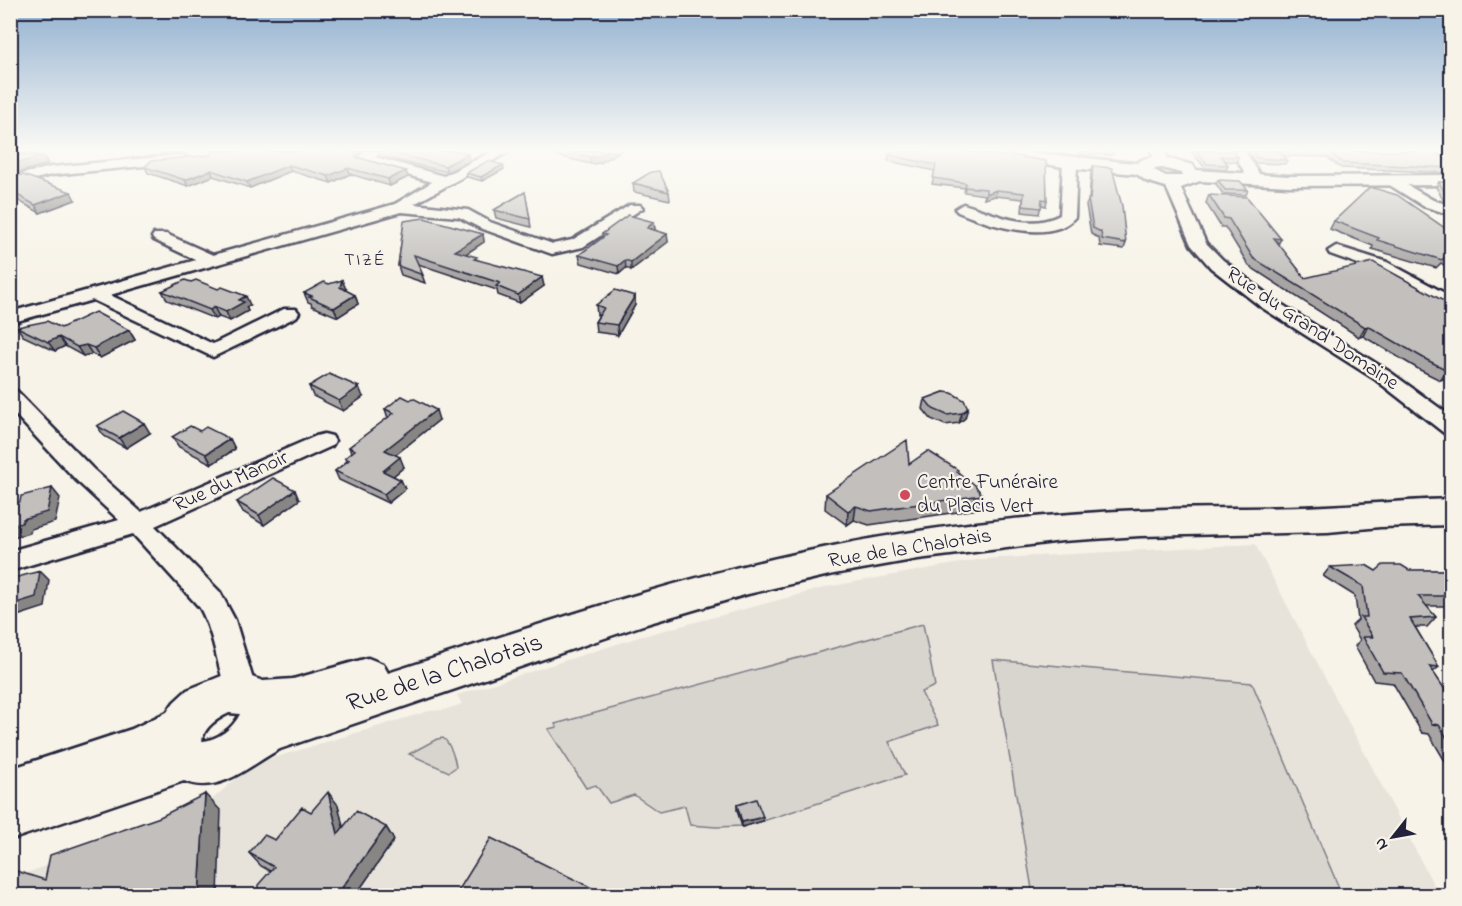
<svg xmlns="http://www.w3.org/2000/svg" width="1462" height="906" viewBox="0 0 1462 906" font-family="'Indie Flower',sans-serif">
<rect width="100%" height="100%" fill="#f7f3e8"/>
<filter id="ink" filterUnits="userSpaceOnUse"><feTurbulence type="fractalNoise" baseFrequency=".0167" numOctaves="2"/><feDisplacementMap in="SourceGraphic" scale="12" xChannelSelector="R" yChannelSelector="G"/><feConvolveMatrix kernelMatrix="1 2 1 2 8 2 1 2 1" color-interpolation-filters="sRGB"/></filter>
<g filter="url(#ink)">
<path fill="#e7e3db" d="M 1255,544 L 1439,895 L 11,896 L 11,879 L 53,863 L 169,837 L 253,764 L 429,711 L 444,710 L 462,704 L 457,695 L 639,637 L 827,587 L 982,559 Z"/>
<path fill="#d8d5cf" stroke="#7d7c85" stroke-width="1.5" d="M 923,624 L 935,686 L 921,692 L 938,725 L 889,742 L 905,775 L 763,821 L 737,810 L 742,826 L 716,827 L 690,825 L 685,806 L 659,812 L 634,795 L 609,803 L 596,785 L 586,788 L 548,729 L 557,727 L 555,724 Z
M 993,660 L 1252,683 L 1342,895 L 1033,895 Z
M 443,738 C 450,743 455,758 456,767 L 449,772 L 409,754 L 437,739 Z"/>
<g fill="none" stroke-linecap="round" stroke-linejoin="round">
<g stroke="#22223b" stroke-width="5">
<path id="minor" d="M 365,151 L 381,151 L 375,157 L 444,176 L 493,151 L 510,151 L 414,204 L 468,210 L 490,222 L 553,244 L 572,240 L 630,205 L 640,205 L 643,208 L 583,247 L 552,254 L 480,228 L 459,217 L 401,212 L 110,295 L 213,344 L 284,309 L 296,309 L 299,313 L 296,317 L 213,357 L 93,300 L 10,323 L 10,312 L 196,260 L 154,240 L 152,237 L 154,234 L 166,234 L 213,255 L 395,204 L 432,182 L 359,161 L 357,158 Z
M 1151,151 L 1165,151 L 1169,163 L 1167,166 L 1157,166 Z
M 1232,151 L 1245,151 L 1263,180 L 1261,183 L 1251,183 Z
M 180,155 L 185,156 L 187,159 L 185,162 L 51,175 L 10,185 L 10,177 L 51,167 Z
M 1070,159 L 1077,163 L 1075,217 C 1051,246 986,224 958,212 L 955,209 L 963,204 C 995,213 1026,232 1060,215 L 1063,163 Z
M 1393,177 L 1433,200 L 1452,206 L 1452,215 L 1423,206 L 1388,184 L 1386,181 Z
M 1171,178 L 1178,182 L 1206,243 L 1223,260 L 1273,299 L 1390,372 L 1452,417 L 1452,435 L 1444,433 L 1376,380 L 1261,307 L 1211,268 L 1191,245 L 1164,182 Z
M 1336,246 L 1387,262 L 1452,297 L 1452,310 L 1375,270 L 1330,254 L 1328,251 Z
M 10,390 L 17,391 L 93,469 L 141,512 L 316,436 L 324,434 L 332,436 L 335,441 L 332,446 L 155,526 L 220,592 L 235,620 L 257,693 L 253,702 L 242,706 L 231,702 C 217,672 216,637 200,608 L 133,534 L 10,571 L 10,551 L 119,520 L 77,481 L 10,409 Z"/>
</g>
<g stroke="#22223b" stroke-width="5">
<path id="tertiary" d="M 989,151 C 1039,151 1088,159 1137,163 C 1151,151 1177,161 1193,165 L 1196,170 L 1288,176 L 1452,175 L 1452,185 L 1288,186 L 1200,181 L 1181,188 L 1166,187 L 1146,181 L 1137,174 L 1070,168 L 997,156 ZM 1162,168 L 1181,173 L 1183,176 L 1166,176 L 1152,169 Z"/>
</g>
<g stroke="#22223b" stroke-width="5">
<path id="secondary" d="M 1452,499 L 1452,525 L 1380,527 L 1328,532 L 1140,536 L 1062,541 L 918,559 L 834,574 L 748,594 L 643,625 L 280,749 C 251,764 220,796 184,781 L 10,840 L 10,769 L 132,729 L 167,712 L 174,702 L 187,690 L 224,675 L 249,676 L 263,681 L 293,679 L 368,658 L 383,664 L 388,673 C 535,626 681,576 833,546 C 934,526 1038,514 1141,510 C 1203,507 1265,509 1326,506 C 1368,504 1410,500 1452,499 ZM 229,713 L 240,714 C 233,728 218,740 202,741 C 204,727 217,719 229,713 Z"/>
</g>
<use href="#minor" fill="#f7f3e8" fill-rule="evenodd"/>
<use href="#tertiary" fill="#f7f3e8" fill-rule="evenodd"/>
<use href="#secondary" fill="#f7f3e8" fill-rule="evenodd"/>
</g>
<path fill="#a7a4a3" stroke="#22223b" stroke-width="1.5" d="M 211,151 L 362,151 L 356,156 L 408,177 L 390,186 L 350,174 L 331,183 L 291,171 L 250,188 L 213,176 L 188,186 L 148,173 L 145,167 L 211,155 L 212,152 Z
M 378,151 L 459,151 L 469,161 L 447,172 L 379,156 Z
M 549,151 L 620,151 L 600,163 L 591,164 L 549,154 Z
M 893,151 L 1047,200 L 1046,206 L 1041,205 L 1039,214 L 1022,212 L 1023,199 L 995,196 L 984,199 L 985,195 L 964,192 L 965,188 L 932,184 L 935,171 L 888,161 L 889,155 Z
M 1079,151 L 1114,151 L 1112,155 L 1079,154 Z
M 1191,151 L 1234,151 L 1238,157 L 1236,162 L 1225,161 L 1228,165 L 1226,170 L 1205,168 Z
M 1248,151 L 1434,151 L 1452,164 L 1452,173 L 1341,168 L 1327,157 L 1283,156 L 1287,160 L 1285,164 L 1255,163 Z
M 1446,151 L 1452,151 L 1452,156 Z
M 1093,166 L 1126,243 L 1124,249 L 1100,246 L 1099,238 L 1091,234 L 1086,205 L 1089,199 L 1091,172 Z
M 504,169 L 482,181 L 467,177 L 466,173 Z
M 10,177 L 75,200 L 40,213 L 10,196 Z
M 1218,180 L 1248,190 L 1246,195 L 1223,194 L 1216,184 Z
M 1439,182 L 1452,182 L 1452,204 L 1444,201 L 1436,187 Z
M 633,183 L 669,192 L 670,200 L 634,192 Z
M 525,192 L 531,227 L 496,218 L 494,210 Z
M 1209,195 L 1281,239 L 1278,244 L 1305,278 L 1448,309 L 1452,310 L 1452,376 L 1440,380 L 1420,370 L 1363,336 L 1359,337 L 1249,266 L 1225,227 L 1221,227 L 1206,203 Z
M 404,221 L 483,234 L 484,242 L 466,254 L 478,260 L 544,286 L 520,303 L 498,295 L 497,290 L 418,264 L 425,283 L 401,275 L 398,266 Z
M 1334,221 L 1452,233 L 1452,271 L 1441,263 L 1436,268 L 1372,249 L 1373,246 L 1330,229 Z
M 654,222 L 655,230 L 667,234 L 668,242 L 631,270 L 626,268 L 619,274 L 581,263 L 579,255 L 602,238 L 602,234 Z
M 346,289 L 345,290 L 355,295 L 358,304 L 338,317 L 312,306 L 311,303 L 308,302 L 304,293 Z
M 162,291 L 250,305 L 246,307 L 248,311 L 230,321 L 219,317 L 215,319 L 167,300 Z
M 635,296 L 635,305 L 618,335 L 596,332 L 595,322 L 599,315 L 597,315 L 596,305 Z
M 17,327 L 129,330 L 135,340 L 100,358 L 92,354 L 83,356 L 65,346 L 55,351 L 23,336 Z
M 309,386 L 363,397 L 343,411 L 313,396 Z
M 944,392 L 965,418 L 959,423 L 945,425 L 931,419 L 923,409 L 925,399 Z
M 385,409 L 439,420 L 395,455 L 404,467 L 393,476 L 401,480 L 405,489 L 388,503 L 339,480 L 335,471 L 346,462 L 345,458 L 351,453 L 349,447 L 388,418 Z
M 97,426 L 150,433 L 126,448 L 104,436 Z
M 200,431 L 230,439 L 235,449 L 212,464 L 179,447 L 172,437 Z
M 909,464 L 958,472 L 982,495 L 978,509 L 869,525 L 854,520 L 847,525 L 825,509 L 826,494 Z
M 299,500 L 264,525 L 243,512 L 237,502 Z
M 1330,567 L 1376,571 L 1452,570 L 1452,606 L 1426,606 L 1436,617 L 1427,627 L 1415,627 L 1439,667 L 1433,672 L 1452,700 L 1452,773 L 1429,734 L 1422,733 L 1393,683 L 1374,681 L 1355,646 L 1360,640 L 1352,626 L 1358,620 L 1355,596 L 1323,576 Z
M 338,805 L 343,828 L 386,827 L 394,840 L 355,896 L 261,896 L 258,893 L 270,871 L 261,866 L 249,853 L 275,840 L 311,812 Z
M 737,805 L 763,821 L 742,827 L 737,810 Z"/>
<path fill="#888684" stroke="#22223b" stroke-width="1.5" d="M 28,151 L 35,151 L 38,156 L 44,156 L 48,164 L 10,175 L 10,165 L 22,155 Z
M 160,151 L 192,151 L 161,154 Z
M 353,151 L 362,151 L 355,158 Z
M 608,151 L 620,151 L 600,163 L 591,164 L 590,157 Z
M 468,154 L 469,161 L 447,172 L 445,166 Z
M 289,165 L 291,171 L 250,188 L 247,182 Z
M 503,165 L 504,169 L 482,181 L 481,177 Z
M 348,168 L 350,174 L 331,183 L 328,176 Z
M 211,170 L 213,176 L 188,186 L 185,180 Z
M 406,171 L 408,177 L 390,186 L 388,179 Z
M 996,190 L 995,196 L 984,199 L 986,194 Z
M 71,192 L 75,200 L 40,213 L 35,205 Z
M 654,222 L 655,230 L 647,228 Z
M 483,234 L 484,242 L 458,259 L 455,251 Z
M 667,234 L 668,242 L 631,270 L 631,262 Z
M 625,260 L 626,268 L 619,274 L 618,266 Z
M 542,277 L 544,286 L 520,303 L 518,295 Z
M 342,280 L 346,289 L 343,296 L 340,287 Z
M 355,295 L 358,304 L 338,317 L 334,308 Z
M 246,296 L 250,305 L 246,307 L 248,311 L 230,321 L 226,312 L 239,300 Z
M 635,296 L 635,305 L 618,335 L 617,325 Z
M 214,307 L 219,317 L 215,319 L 210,310 Z
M 1368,326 L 1363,336 L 1359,337 L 1365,327 Z
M 129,330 L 135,340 L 100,358 L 94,348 Z
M 59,337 L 65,346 L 55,351 L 48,342 Z
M 86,345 L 92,354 L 83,356 L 77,347 Z
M 1452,369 L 1452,376 L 1440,380 L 1447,370 Z
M 359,387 L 363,397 L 343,411 L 339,401 Z
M 968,408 L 965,418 L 959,423 L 962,413 Z
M 436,410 L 439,420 L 389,460 L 385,450 Z
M 144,423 L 150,433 L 126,448 L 119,438 Z
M 230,439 L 235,449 L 212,464 L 206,454 Z
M 400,457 L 404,467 L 387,481 L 383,471 Z
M 401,480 L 405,489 L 388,503 L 384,494 Z
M 52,488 L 60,498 L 55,522 L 31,529 L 30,533 L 10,538 L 10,526 L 23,519 Z
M 295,490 L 299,500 L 264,525 L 259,515 Z
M 856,506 L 854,520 L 847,525 L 848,511 Z
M 40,571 L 49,580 L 45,607 L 11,618 L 10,619 L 10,605 Z
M 328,792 L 338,805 L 348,847 L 338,834 Z
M 205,794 L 221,811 L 218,896 L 199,896 Z
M 763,817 L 763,821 L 742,827 L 742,822 Z
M 386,827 L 394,840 L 355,896 L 336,896 Z"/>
<path fill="#c2bfbd" stroke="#22223b" stroke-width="1.5" d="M 10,151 L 28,151 L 22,155 L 44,156 L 10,165 Z
M 213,151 L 353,151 L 356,157 L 406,171 L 388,179 L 348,168 L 328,176 L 289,165 L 247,182 L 211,170 L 185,180 L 145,167 L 151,161 L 211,155 Z
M 385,151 L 459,151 L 468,154 L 445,166 Z
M 565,151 L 608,151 L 599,156 L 590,157 Z
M 893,151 L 961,151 L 1004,156 L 1005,154 L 1046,161 L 1047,200 L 1042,199 L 1041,208 L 1023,206 L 1024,193 L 996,190 L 986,194 L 986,189 L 965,187 L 966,183 L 933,178 L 936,165 L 889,155 Z
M 1197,151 L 1234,151 L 1238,157 L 1221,156 L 1228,165 L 1207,164 Z
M 1253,151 L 1278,151 L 1287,160 L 1257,158 Z
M 1296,151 L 1434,151 L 1452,164 L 1452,168 L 1343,163 L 1330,152 Z
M 488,161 L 503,165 L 481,177 L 466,173 Z
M 1093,166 L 1112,168 L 1122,206 L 1126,243 L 1102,239 L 1101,232 L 1093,228 L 1088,199 L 1090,199 Z
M 659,171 L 669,192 L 633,183 L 651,172 Z
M 23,175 L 71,192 L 35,205 L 10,191 L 10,177 Z
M 1218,180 L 1240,181 L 1248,190 L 1225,190 Z
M 1439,182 L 1452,182 L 1452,198 L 1447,196 Z
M 1370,187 L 1397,195 L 1452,233 L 1452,258 L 1447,254 L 1442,260 L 1377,240 L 1379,238 L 1334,221 Z
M 525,192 L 530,219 L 494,210 Z
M 1209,195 L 1247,197 L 1281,239 L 1274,238 L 1305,278 L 1373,262 L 1451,305 L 1445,307 L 1452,310 L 1452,369 L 1447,370 L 1427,360 L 1368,326 L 1365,327 L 1253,258 L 1229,219 L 1224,218 Z
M 628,215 L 654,222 L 647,228 L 667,234 L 631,262 L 625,260 L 618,266 L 579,255 L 606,235 L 602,234 Z
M 424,218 L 483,234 L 455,251 L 477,257 L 474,259 L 542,277 L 518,295 L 496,286 L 500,283 L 414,255 L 423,275 L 398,266 L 404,221 Z
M 185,280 L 191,282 L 196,280 L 218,289 L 222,287 L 246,296 L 239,300 L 244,302 L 226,312 L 214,307 L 210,310 L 162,291 Z
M 342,280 L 340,287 L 355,295 L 334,308 L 309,297 L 312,296 L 304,293 L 324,282 L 329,284 Z
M 615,290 L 635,296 L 617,325 L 595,322 L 604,308 L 596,305 Z
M 95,312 L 129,330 L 94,348 L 86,345 L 77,347 L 59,337 L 48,342 L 17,327 L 47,321 L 61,328 Z
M 329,374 L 359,387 L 339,401 L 309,386 Z
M 944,392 L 952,393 L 964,400 L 968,408 L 962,413 L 947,415 L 933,409 L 925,399 Z
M 402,396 L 410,400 L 413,398 L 436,410 L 385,450 L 400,457 L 383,471 L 401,480 L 384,494 L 335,471 L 349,460 L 345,458 L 355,450 L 349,447 L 394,413 L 385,409 Z
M 123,411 L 144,423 L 119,438 L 97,426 Z
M 190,426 L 200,431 L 206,427 L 230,439 L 206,454 L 172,437 Z
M 907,440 L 909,464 L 928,451 L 958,470 L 957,472 L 975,485 L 982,495 L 871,511 L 856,506 L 848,511 L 826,494 Z
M 273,478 L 295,490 L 259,515 L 237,502 Z
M 52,488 L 47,512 L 23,519 L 22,523 L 10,526 L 10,505 L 20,502 L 21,496 Z
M 1366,565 L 1376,571 L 1383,565 L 1401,565 L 1409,570 L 1452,570 L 1452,596 L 1418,596 L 1436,617 L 1410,619 L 1439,667 L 1429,666 L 1452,700 L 1452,746 L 1439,725 L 1432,724 L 1402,673 L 1383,672 L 1363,637 L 1373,637 L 1361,617 L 1367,617 L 1363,586 L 1330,567 Z
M 40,571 L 36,597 L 10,605 L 10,579 Z
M 328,792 L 338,834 L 356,811 L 386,827 L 336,896 L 263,896 L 258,893 L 258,885 L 274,867 L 249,853 L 264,835 L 275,840 L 302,807 L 311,812 Z
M 205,794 L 199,896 L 10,896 L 10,869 L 45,880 L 50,855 L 160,817 Z
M 756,799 L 763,817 L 742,822 L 737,805 Z
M 491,838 L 608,896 L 455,896 Z
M 732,890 L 744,896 L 730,896 Z
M 718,891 L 727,896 L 716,896 Z"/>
</g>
<linearGradient id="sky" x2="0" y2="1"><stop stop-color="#91b0d0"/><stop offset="0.54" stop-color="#fbfaf5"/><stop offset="1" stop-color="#fbfaf5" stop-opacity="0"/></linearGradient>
<rect width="1462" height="278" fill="url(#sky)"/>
<circle fill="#d1495b" stroke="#f7f3e8" stroke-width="2" cx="905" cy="495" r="6"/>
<g text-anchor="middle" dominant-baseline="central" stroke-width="4.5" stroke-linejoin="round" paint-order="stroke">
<g font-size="18" letter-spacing="1.5" fill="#22223b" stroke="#f7f3e8">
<text x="365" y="261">TIZÉ</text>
</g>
<g font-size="21" fill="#22223b" stroke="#f7f3e8">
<text transform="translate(1312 329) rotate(34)">Rue du Grand Domaine</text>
<text transform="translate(231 482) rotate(-24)">Rue du Manoir</text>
<text transform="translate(910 549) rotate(-9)">Rue de la Chalotais</text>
</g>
<g font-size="21" fill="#22223b" stroke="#f7f3e8" text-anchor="start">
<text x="917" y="483">Centre Funéraire<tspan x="917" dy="24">du Placis Vert</tspan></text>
</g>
<g font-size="26" fill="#22223b" stroke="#f7f3e8">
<text transform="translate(445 674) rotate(-18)">Rue de la Chalotais</text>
</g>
</g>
<rect width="1462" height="906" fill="none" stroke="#f7f3e8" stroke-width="36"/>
<rect x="18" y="18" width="1426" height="870" fill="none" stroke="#22223b" stroke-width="2" filter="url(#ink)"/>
<g transform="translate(1393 837) rotate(239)" stroke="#f7f3e8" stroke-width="4.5" paint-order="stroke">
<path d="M0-4.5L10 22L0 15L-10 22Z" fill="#22223b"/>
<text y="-9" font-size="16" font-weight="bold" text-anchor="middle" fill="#22223b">N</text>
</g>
</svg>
